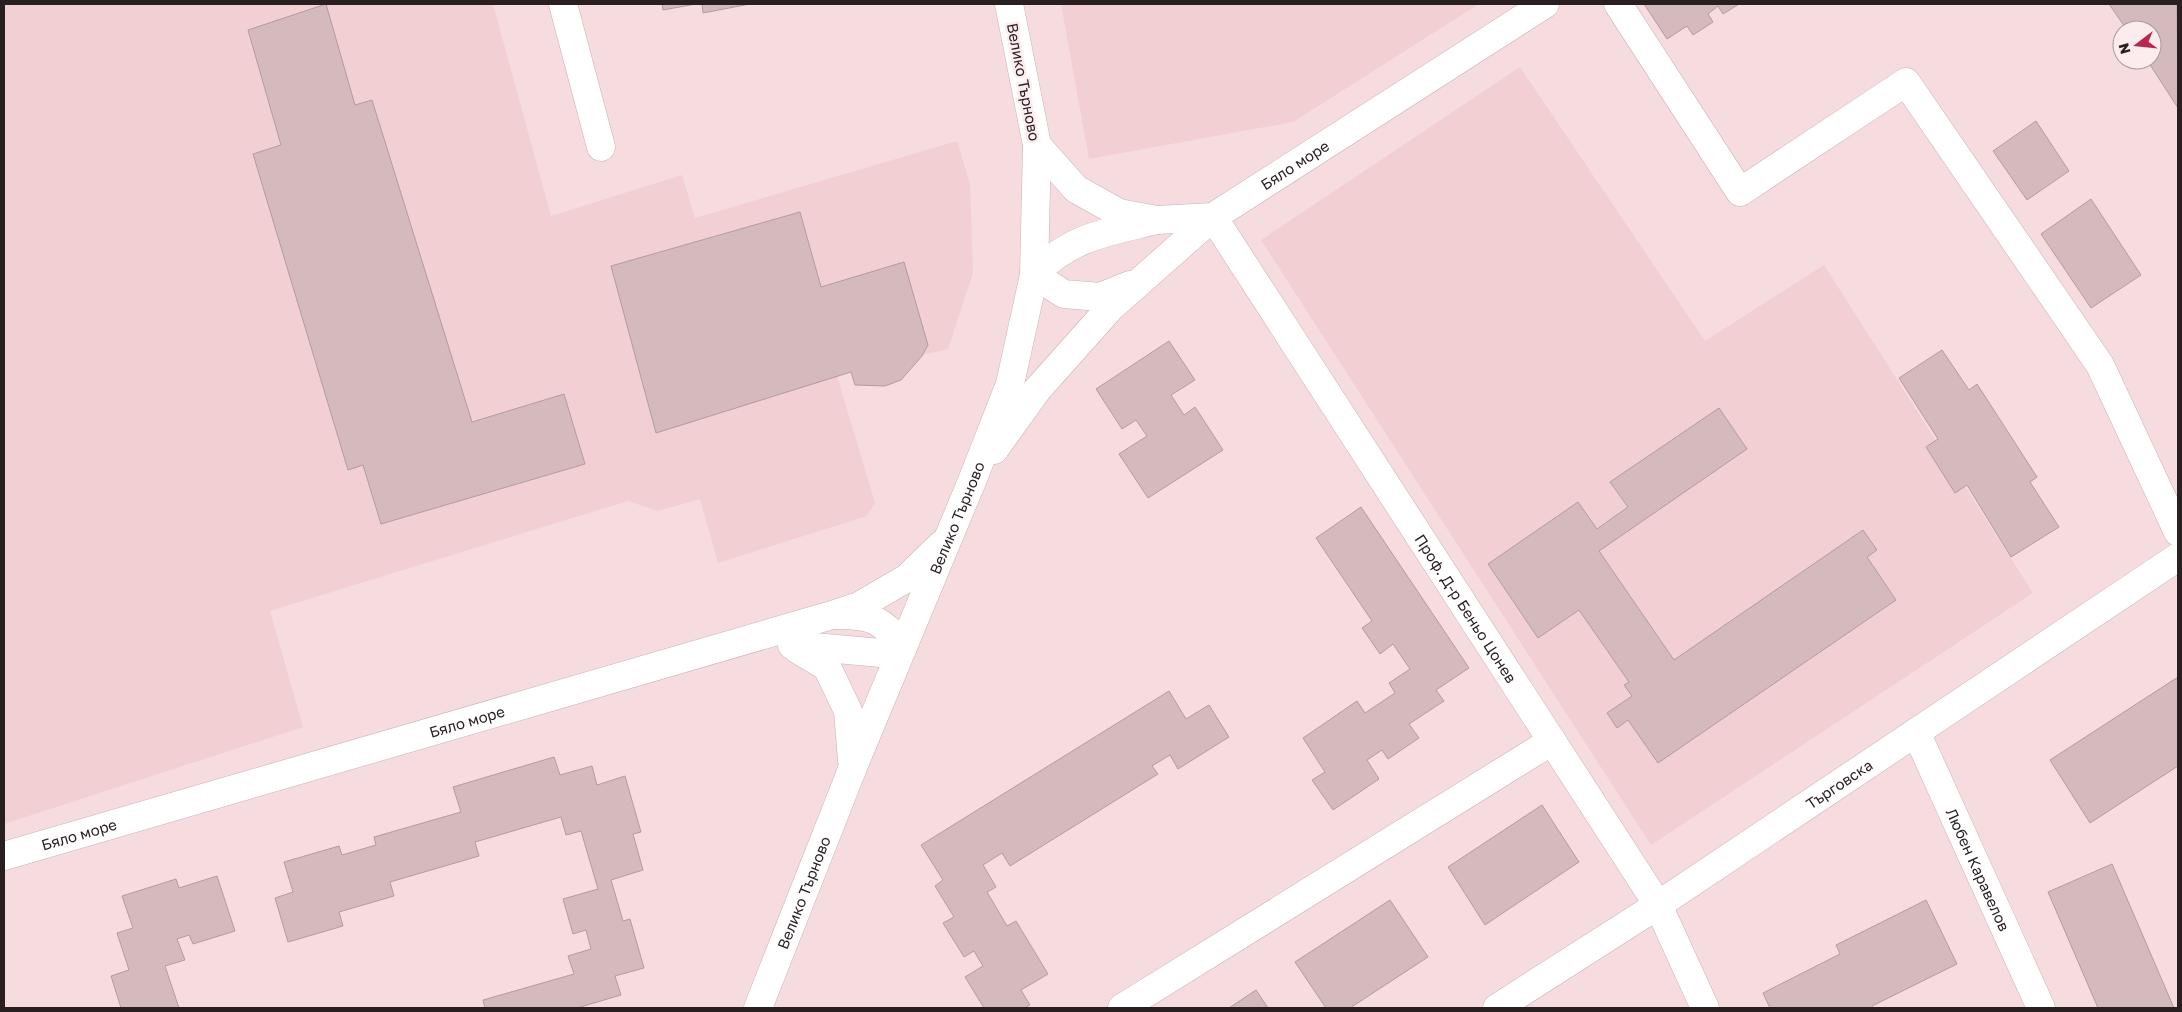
<svg xmlns="http://www.w3.org/2000/svg" width="2182" height="1012" viewBox="0 0 2182 1012" font-family="'Golos Text',sans-serif">
<rect width="100%" height="100%" fill="#f7dcdf"/>
<path fill="#f2cfd2" d="M 4,4 L 493,4 L 551,216 L 682,175 L 695,218 L 957,141 L 970,184 L 973,273 L 948,349 L 837,376 L 875,503 L 867,516 L 718,563 L 700,499 L 658,511 L 628,501 L 270,611 L 303,727 L 4,824 Z
M 1061,4 L 1479,4 L 1293,122 L 1089,159 Z
M 1520,67 L 1705,341 L 1824,265 L 2033,593 L 1651,845 L 1261,240 Z"/>
<path fill="#d4babc" stroke="#b49b9e" d="M 326,4 L 355,105 L 372,100 L 472,422 L 564,394 L 585,464 L 381,524 L 363,465 L 348,470 L 253,154 L 281,145 L 248,30 Z
M 662,4 L 696,4 L 663,10 Z
M 702,4 L 750,4 L 703,13 Z
M 1644,4 L 1739,4 L 1723,14 L 1718,6 L 1708,14 L 1713,22 L 1693,35 L 1687,26 L 1667,39 Z
M 2109,4 L 2177,4 L 2178,108 L 2147,60 L 2152,60 L 2152,30 L 2127,30 Z
M 2036,121 L 2069,171 L 2027,200 L 1993,151 Z
M 2091,199 L 2141,275 L 2091,308 L 2041,234 Z
M 800,212 L 821,287 L 904,262 L 928,345 L 922,356 L 901,380 L 885,386 L 855,385 L 851,372 L 656,433 L 611,266 Z
M 1169,341 L 1195,380 L 1171,395 L 1184,415 L 1195,407 L 1223,450 L 1148,498 L 1119,454 L 1147,436 L 1136,420 L 1122,429 L 1096,389 Z
M 1942,350 L 1969,390 L 1977,384 L 2037,477 L 2030,482 L 2059,527 L 2011,557 L 1967,485 L 1955,493 L 1926,447 L 1938,439 L 1899,378 Z
M 1719,408 L 1747,449 L 1599,551 L 1674,660 L 1863,530 L 1877,550 L 1867,557 L 1896,600 L 1658,763 L 1628,720 L 1617,728 L 1607,713 L 1632,696 L 1624,685 L 1629,682 L 1579,610 L 1538,638 L 1488,564 L 1578,502 L 1597,529 L 1628,507 L 1610,482 Z
M 1361,507 L 1469,668 L 1436,690 L 1444,701 L 1409,724 L 1419,738 L 1388,759 L 1382,750 L 1367,760 L 1379,779 L 1333,810 L 1312,780 L 1325,772 L 1303,738 L 1357,701 L 1365,713 L 1395,693 L 1389,683 L 1410,669 L 1393,644 L 1380,654 L 1362,628 L 1372,621 L 1316,538 Z
M 2178,677 L 2178,766 L 2090,823 L 2050,760 Z
M 1169,691 L 1186,719 L 1209,705 L 1229,737 L 1178,769 L 1170,755 L 1152,766 L 1158,774 L 1010,866 L 1002,853 L 983,865 L 996,887 L 987,892 L 1007,926 L 1016,921 L 1048,974 L 1021,990 L 1030,1005 L 1024,1008 L 984,1008 L 965,977 L 983,966 L 974,951 L 964,957 L 943,923 L 954,917 L 935,886 L 943,880 L 921,845 Z
M 554,757 L 560,775 L 592,766 L 597,785 L 625,776 L 641,832 L 633,834 L 643,870 L 611,880 L 623,921 L 630,919 L 644,968 L 615,976 L 621,995 L 577,1008 L 485,1008 L 483,1000 L 574,974 L 568,956 L 591,949 L 586,930 L 573,934 L 563,899 L 598,889 L 581,831 L 566,835 L 561,817 L 475,842 L 479,856 L 390,882 L 394,896 L 339,912 L 343,926 L 288,942 L 275,898 L 293,892 L 284,862 L 339,846 L 342,855 L 376,845 L 374,837 L 461,812 L 453,787 Z
M 1542,805 L 1579,862 L 1485,925 L 1448,867 Z
M 2112,864 L 2174,1008 L 2098,1008 L 2048,892 Z
M 217,876 L 235,931 L 193,944 L 189,935 L 177,939 L 185,960 L 165,966 L 179,1008 L 121,1008 L 111,976 L 129,970 L 117,933 L 133,928 L 122,896 L 176,879 L 179,888 Z
M 1390,900 L 1428,957 L 1350,1008 L 1326,1008 L 1295,962 Z
M 1926,900 L 1957,964 L 1872,1006 L 1873,1008 L 1770,1008 L 1763,993 L 1840,954 L 1836,945 Z
M 1256,990 L 1268,1008 L 1229,1008 Z"/>
<g fill="none" stroke-linecap="round" stroke-linejoin="round">
<g stroke="#cbb1b4" stroke-width="29">
<g id="minor">
<path d="M 563,4 L 601,147"/>
<path d="M 1618,4 L 1740,192 L 1906,82 L 2100,365 L 2178,532"/>
<path d="M 1037,145 L 1076,189 L 1119,213 L 1157,220 L 1213,217"/>
<path id="s1" d="M 1213,217 L 1658,905 L 1705,1008"/>
<path d="M 1130,285 L 1100,297 L 1064,294 L 1034,275 C 1070,236 1109,232 1157,220"/>
<path id="s2" d="M 994,450 L 1037,390 L 1111,307 L 1213,217 L 1545,4"/>
<path d="M 792,645 L 881,653 L 903,646 C 880,618 871,615 836,615"/>
<path d="M 797,649 L 827,667 L 848,711 L 852,761"/>
<path id="s3" d="M 1916,732 L 2041,1008"/>
<path id="s4" d="M 4,856 L 832,615 L 859,606 L 907,578 L 941,545"/>
<path id="s5" d="M 758,1008 L 853,767 L 972,481 L 1010,384 L 1034,275 L 1037,145 L 1009,4"/>
<path d="M 1122,1008 L 1552,741"/>
<path id="s6" d="M 1497,1008 L 1658,905 L 2178,557"/>
</g>
</g>
<use href="#minor" stroke="#fff" stroke-width="28"/>
</g>
<g text-anchor="middle" dominant-baseline="central" stroke-width="5" stroke-linejoin="round" paint-order="stroke">
<g font-size="15" fill="#291f20" stroke="#fdecee">
<text transform="translate(1024 82) rotate(79)">Велико Търново</text>
<text stroke="none"><textPath href="#s2" startOffset="418">Бяло море</textPath></text>
<text stroke="none"><textPath href="#s5" startOffset="529">Велико Търново</textPath></text>
<text stroke="none"><textPath href="#s1" startOffset="466">Проф. Д-р Беньо Цонев</textPath></text>
<text stroke="none"><textPath href="#s4" startOffset="482">Бяло море</textPath></text>
<text stroke="none"><textPath href="#s6" startOffset="409">Търговска</textPath></text>
<text stroke="none"><textPath href="#s4" startOffset="78">Бяло море</textPath></text>
<text stroke="none"><textPath href="#s3" startOffset="151">Любен Каравелов</textPath></text>
<text stroke="none"><textPath href="#s5" startOffset="124">Велико Търново</textPath></text>
</g>
</g>
<rect width="2182" height="1012" fill="none" stroke="#291f20" stroke-width="10"/>
<g transform="translate(2137 45) rotate(254)"><circle r="24" fill="#fdecee" stroke="#a89a9c"/>
<path d="M0-4L9 19L0 12L-9 19Z" fill="#b8274e"/>
<text y="-8" font-size="14" font-weight="bold" text-anchor="middle" fill="#291f20">N</text>
</g>
</svg>
